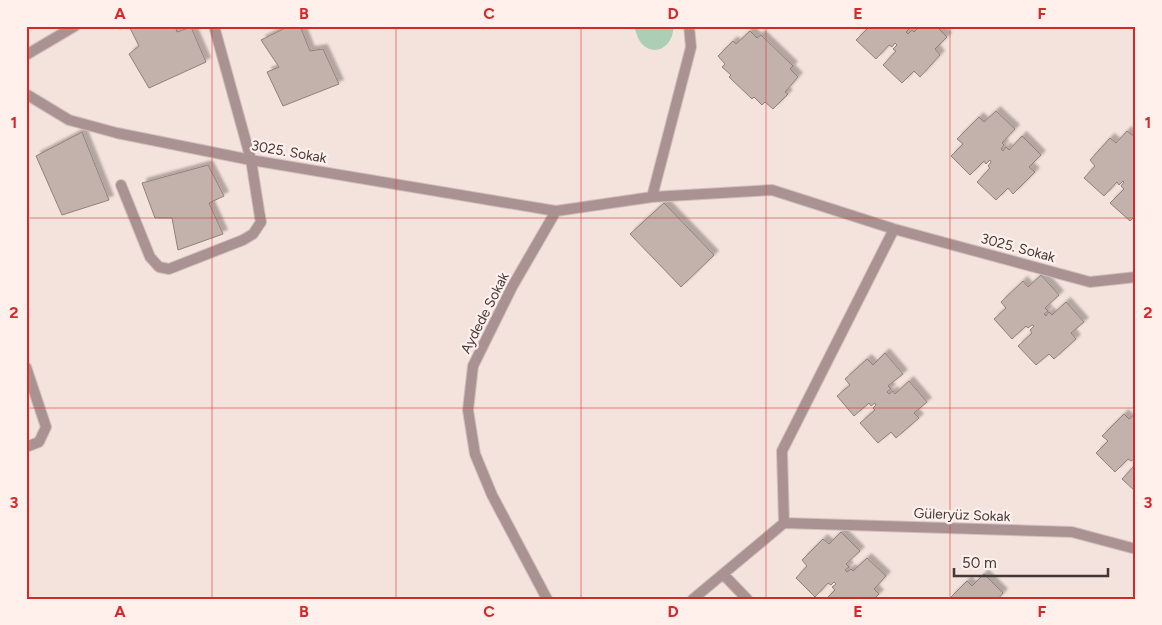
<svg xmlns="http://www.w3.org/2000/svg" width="1162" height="625" viewBox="0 0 1162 625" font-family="Figtree,sans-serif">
<defs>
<filter id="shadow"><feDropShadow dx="4.5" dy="-4.5" stdDeviation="1" flood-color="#0004"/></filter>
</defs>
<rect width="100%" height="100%" fill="#f4e2dc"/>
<path fill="#abceb4" d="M 634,26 L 673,26 C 675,43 657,59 642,44 C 638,40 636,32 634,26 Z"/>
<path fill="#c3b2ab" stroke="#908079" filter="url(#shadow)" d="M 129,26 L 175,26 L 177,32 L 191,27 L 206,62 L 149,88 L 129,54 L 139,46 Z
M 289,26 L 300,26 L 310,51 L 323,49 L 339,84 L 283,106 L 267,72 L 279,67 L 261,40 Z
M 866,26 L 908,26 L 910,28 L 906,32 L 908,34 L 912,30 L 914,32 L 920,26 L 936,26 L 947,37 L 935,49 L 940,55 L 920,77 L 914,71 L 902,83 L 883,65 L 896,51 L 893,49 L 897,45 L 895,43 L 892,47 L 889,45 L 876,59 L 856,40 L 868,28 Z
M 750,31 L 757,38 L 761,35 L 793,66 L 790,69 L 798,77 L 785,92 L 788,94 L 773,109 L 765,102 L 762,105 L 754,97 L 752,99 L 729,77 L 731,75 L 722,67 L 725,64 L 718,56 L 733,41 L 736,44 Z
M 996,111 L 1015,129 L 1002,143 L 1004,145 L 1001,149 L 1003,151 L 1006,147 L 1009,150 L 1022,136 L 1041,155 L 1029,167 L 1035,172 L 1013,194 L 1008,188 L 996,200 L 977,182 L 990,168 L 988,166 L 991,162 L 990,160 L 986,164 L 984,161 L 970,175 L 951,156 L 963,144 L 957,139 L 979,117 L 984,122 Z
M 1127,131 L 1136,138 L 1136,166 L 1134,169 L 1136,170 L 1136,215 L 1130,221 L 1110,203 L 1124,189 L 1121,186 L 1124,182 L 1123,181 L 1119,185 L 1117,182 L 1104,196 L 1084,178 L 1095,166 L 1090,160 L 1110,138 L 1116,143 Z
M 82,132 L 109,200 L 62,215 L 36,156 Z
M 208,165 L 224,196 L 209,203 L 223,234 L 178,250 L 172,218 L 155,218 L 142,183 Z
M 664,203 L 714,255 L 681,287 L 630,234 Z
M 1041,275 L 1059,295 L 1045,308 L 1048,311 L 1044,314 L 1046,316 L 1049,312 L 1052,315 L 1066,302 L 1084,322 L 1071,333 L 1076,339 L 1054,359 L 1049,354 L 1036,365 L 1018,346 L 1032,333 L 1030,330 L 1034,326 L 1032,325 L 1028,328 L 1026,326 L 1012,339 L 994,319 L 1006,308 L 1001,302 L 1023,281 L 1028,287 Z
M 885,353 L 903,374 L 888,386 L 891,389 L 887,392 L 889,394 L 893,391 L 895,394 L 909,381 L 927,402 L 914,413 L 919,418 L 896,438 L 891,432 L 878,443 L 860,423 L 875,410 L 873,408 L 876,405 L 875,403 L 871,406 L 869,403 L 854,416 L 837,396 L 850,385 L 845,379 L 867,359 L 873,365 Z
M 1136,413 L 1136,458 L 1131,461 L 1128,459 L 1115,472 L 1096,453 L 1108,441 L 1102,436 L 1124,414 L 1129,419 Z
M 1136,460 L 1136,492 L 1122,479 L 1135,465 L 1133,462 Z
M 841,532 L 860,551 L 846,564 L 849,567 L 845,570 L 847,572 L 851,569 L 853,571 L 867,558 L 886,576 L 874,589 L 879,594 L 874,599 L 826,599 L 835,590 L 832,587 L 836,584 L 834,582 L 831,585 L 828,583 L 815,597 L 796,578 L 807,566 L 802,560 L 823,539 L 829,544 Z
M 984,574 L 1003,593 L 998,599 L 949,599 L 967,581 L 972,586 Z"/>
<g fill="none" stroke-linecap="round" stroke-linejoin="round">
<g stroke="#d0c0bb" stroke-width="12">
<path id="service" d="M 121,185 L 150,257 L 159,267 L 169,269 L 243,240 L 253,234 L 261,222 L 260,217
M 26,367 L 46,427 L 39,442 L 26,447"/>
</g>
<g stroke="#d0c0bb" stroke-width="12">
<path id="minor" d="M 214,26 L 251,160 L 260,217
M 26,55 L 75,26
M 26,94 L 69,120 L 117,133 L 251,160 L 556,211 L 652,197 L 772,190 L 894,229 L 1090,282 L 1136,277
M 652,197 L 691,47 L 689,26
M 784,523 L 1072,532 L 1136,549
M 784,523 L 782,451 L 894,229
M 723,574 L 747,599
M 547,599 L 492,495 L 475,454 L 468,410 L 473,366 L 512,287 L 556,211
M 693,599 L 784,523"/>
</g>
<use href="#service" stroke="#aa9293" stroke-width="10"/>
<use href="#minor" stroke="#aa9293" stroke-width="10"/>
</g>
<path fill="none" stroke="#d62828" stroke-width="1" stroke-opacity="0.55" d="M 212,26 L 212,599M 396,26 L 396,599M 581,26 L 581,599M 766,26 L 766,599M 950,26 L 950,599M 26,218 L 1136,218M 26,408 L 1136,408"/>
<g text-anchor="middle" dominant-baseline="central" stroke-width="4.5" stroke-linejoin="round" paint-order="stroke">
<g font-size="14" fill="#403936" stroke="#fff0eb">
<text transform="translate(289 152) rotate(10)">3025. Sokak</text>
<text transform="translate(1018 248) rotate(15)">3025. Sokak</text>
<text transform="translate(485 313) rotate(-63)">Aydede Sokak</text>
<text transform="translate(962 515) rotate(2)">Güleryüz Sokak</text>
</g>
</g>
<rect width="1162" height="625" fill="none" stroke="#fff0eb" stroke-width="55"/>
<path d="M954 568v8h154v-8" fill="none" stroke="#403936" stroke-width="2.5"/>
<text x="962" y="568" font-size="15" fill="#403936" stroke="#fff0eb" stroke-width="4" paint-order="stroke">50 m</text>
<rect x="28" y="28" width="1106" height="570" fill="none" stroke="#d62828" stroke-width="2"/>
<g font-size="16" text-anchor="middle" font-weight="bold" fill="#d62828">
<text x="120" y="19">A</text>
<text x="304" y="19">B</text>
<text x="489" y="19">C</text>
<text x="673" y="19">D</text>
<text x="858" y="19">E</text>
<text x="1042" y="19">F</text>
<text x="14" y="128">1</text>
<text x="1148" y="128">1</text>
<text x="14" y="318">2</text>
<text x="1148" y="318">2</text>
<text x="14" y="508">3</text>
<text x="1148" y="508">3</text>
<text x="120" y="617">A</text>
<text x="304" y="617">B</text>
<text x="489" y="617">C</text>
<text x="673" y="617">D</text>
<text x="858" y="617">E</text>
<text x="1042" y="617">F</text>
</g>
</svg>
